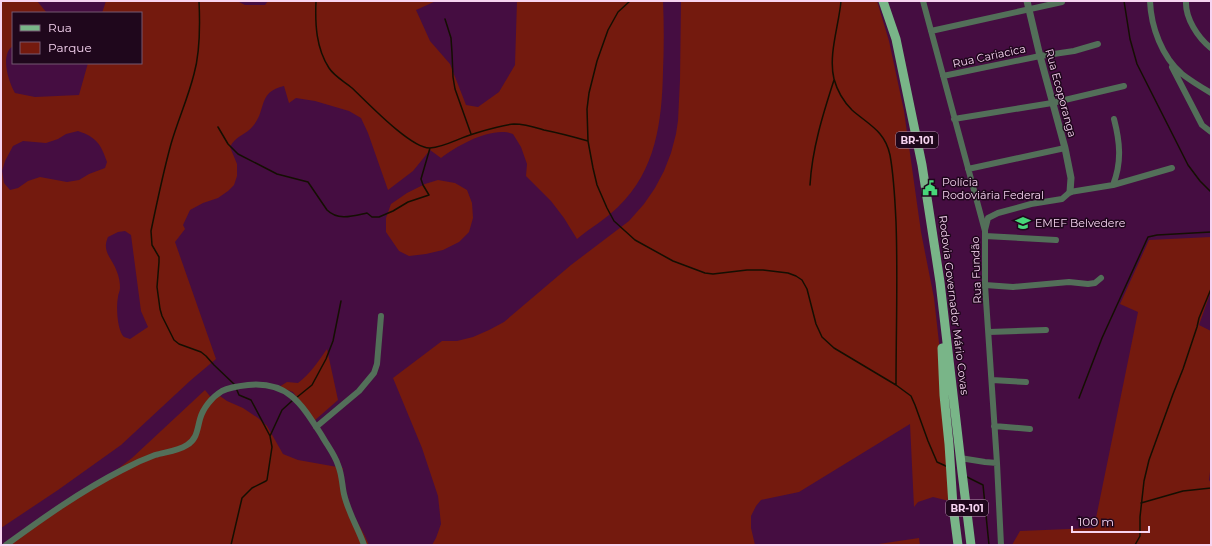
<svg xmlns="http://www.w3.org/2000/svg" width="1212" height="546" viewBox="0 0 1212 546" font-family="Montserrat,sans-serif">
<rect width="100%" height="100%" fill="#450d41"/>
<path fill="#741a0e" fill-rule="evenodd" d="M 1,1 L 37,1 L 47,13 L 13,13 L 13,46 C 0,54 8,81 15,93 L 35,97 L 79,95 L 88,63 L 141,63 L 141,13 L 102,13 L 106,1 L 237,1 L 245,5 L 265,5 L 268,1 L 436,1 L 416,10 L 430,41 L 450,64 L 466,105 L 478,107 L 499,92 L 515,65 L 517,1 L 663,1 C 664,24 664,48 663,71 C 662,121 656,171 618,207 C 606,219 590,228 577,239 L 564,218 L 551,201 L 526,176 L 527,164 L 521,147 L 513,134 C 510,133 507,132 504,132 C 483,131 457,146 441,158 L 430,150 L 413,171 L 388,190 L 368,133 L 361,118 L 349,111 L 315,101 L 296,98 L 289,103 L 284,86 C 257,92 267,110 253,126 C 246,135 236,135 230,147 L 237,164 L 237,176 L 234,185 L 228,191 L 218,198 L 203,203 L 190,210 L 183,225 L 185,229 L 175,242 L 216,359 L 191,380 L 121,445 L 58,490 L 1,528 ZM 78,131 C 96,137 101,144 107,162 L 105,168 L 89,174 L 79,180 L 67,182 L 40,177 L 28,181 L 18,188 L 10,190 L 4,183 L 2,171 L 5,161 L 13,146 L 23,141 L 46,143 L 58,139 L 66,134 ZM 125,231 L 131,235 L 141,311 L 148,327 L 130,339 C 128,338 126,338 124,337 C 117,330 116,306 118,297 C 118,294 120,291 120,288 C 120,282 119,277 117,272 C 113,259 101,252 108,237 L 118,232 Z
M 681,1 L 877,1 L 889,41 L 904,111 L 921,232 L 934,298 L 957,503 L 933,497 L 918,502 L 914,507 L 910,424 L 799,492 L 761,500 L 756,506 L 751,516 L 751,528 L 755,545 L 432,545 L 436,538 L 441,524 L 438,496 L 422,448 L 393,378 L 442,341 L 457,341 L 473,337 L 489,330 L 504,322 L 571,265 L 629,221 L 644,204 L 655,188 L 664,171 L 671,153 L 676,134 L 678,121 L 680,80 Z
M 438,180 L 455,183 L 467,190 L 472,203 L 473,218 L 469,232 L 459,242 L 443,250 L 426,254 L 409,256 L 399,251 L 386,232 L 386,218 L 391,204 L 407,193 L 425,184 Z
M 1211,237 L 1211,291 L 1199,325 L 1211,331 L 1211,464 L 1209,480 L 1211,483 L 1211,545 L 1012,545 L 1020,531 L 1094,528 L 1138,312 L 1120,304 L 1149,240 Z
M 327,349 L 338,400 L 314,421 L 293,392 L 279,387 L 287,382 L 298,383 C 310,374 318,362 327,349 Z
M 205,390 L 213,400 L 220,396 L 227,401 L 243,408 L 258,418 L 267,426 L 283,454 L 298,460 L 343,468 C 338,499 358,518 369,545 L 6,545 L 110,475 L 132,458 Z
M 919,538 L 920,545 L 872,545 Z"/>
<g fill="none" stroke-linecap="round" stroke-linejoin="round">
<path stroke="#140f02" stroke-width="1.5" d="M 199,1 C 200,22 200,53 194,74 C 188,98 178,120 171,144 C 163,173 157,202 151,231 L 152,245 L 159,257 L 159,262 L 157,287 L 160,309 L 162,316 L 174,340 L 179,344 L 201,352 L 206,356 L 214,365 L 235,385
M 316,1 C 315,24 316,48 329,68 C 334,76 345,82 352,88 C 366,101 411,149 430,148 C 445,147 459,138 473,134 C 486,130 501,125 514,124 C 525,124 534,127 544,130 C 559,133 574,137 588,141
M 630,1 L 618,12 L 608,30 L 597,61 L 589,93 L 587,109 L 588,141 L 593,168 L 597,185 L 607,208 L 614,221 L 635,240 L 673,261 L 705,273 L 713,274 L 747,270 L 763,270 L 788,273 L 796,276 L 802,280 L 807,289 L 816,324 L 822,337 L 834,348 L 896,385 L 911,396 L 915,405 L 928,441 L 937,462 L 948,467
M 841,1 C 839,25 828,55 834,79 C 837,90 844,102 852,110 C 869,125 885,131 890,155 C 894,177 895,200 896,222 C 898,276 896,331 896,385
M 1124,1 L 1130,39 L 1137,64 L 1188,165 L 1200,181 L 1211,192
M 445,19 L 451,38 L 452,53 L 453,77 L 455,89 L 471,134
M 218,127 L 228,144 L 238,154 L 277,174 L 308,182 L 327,210 C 338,221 353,216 367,213 L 372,217 L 379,217 L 393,211 L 408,202 L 429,195 L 423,185 L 421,179 L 430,148
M 810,185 C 812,149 823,114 834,80
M 296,398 L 312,385 L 326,359 L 333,341 L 341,301
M 1079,398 L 1102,338 L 1148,237 L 1157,235 L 1211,232
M 270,436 L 282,410 L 293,400
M 967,477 L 983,485 L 989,545
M 1141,503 L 1183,491 L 1211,488
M 231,545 L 242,498 L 252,488 L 266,481 L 267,480 L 272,447 L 270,436 L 251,400 L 239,395 L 236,388
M 1135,545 L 1140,536 L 1140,517 L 1144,481 L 1149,460 L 1173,394 L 1183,369 L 1197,327 L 1199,318 L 1211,289"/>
<path stroke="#536f59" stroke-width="6" d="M 923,1 L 985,231 L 985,285 L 997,463 L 1001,545
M 1150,1 C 1151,27 1162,57 1182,74 C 1191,81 1201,87 1211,93
M 1186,1 C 1185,18 1198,38 1211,48
M 931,31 L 1062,2
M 1172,67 L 1202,125 L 1211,132
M 943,76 L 1040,56 L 1074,51 L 1098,44
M 954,119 L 1052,103 L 1124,86
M 968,169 L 1065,148
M 1113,185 C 1122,162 1120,142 1114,119
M 985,230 L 988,218 L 998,213 L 1031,204 L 1062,199 L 1070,192 L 1113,185 L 1172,168
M 985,236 L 1056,240
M 985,285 L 1013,287 L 1069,282 L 1088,284 L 1095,283 L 1101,278
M 989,332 L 1046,330
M 992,380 L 1026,382
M 994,426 L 1030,429
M 316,427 L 359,391 L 374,373 L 377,364 L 381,316
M 960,458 L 985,462 L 997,463
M 6,545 C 43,518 81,491 122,470 C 133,464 144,459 155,455 C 165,452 178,451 187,445 C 197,439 197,430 200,419 C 203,408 212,397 222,391 C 230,387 239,386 248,385 C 289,381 302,405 322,436 C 327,445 335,455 338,465 C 342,474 342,485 344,494 C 348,512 358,528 364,545"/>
<path stroke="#536f59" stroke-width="7" d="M 1027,1 L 1040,56 L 1065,148 L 1071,178 L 1070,192"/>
<path stroke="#79b588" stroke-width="9" d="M 883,1 L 896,39 L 922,165 L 940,282 L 962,472 L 971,545
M 942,348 L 944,395 L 949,444 L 953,506 L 958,545"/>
</g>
<defs>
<g id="civic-bare" transform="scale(1.2)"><path d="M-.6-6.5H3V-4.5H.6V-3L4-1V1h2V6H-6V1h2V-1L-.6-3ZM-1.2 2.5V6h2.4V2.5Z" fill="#47d779" stroke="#1f071c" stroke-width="2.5" paint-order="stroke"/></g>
<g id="school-bare" transform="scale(1.2)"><path d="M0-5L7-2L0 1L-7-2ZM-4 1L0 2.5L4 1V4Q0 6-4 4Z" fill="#47d779" stroke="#1f071c" stroke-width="2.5" paint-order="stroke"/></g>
</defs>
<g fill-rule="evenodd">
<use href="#civic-bare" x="930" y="188"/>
<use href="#school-bare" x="1023" y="223"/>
</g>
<g text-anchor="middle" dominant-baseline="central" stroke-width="3" stroke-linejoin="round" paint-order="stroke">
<g fill="#1f071c" stroke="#b696b1" stroke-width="1">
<rect x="896" y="132" width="42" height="16" rx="3"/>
<rect x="946" y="500" width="42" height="16" rx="3"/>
</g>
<g font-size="10" font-weight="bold" fill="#f7d4f1">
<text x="917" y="140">BR-101</text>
<text x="967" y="508">BR-101</text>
</g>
<g font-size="11" fill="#f7d4f1" stroke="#1f071c">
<text transform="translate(989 56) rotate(-12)">Rua Cariacica</text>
<text transform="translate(1061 93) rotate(75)">Rua Ecoporanga</text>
<text transform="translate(976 270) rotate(-92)">Rua Fundão</text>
<text transform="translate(954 305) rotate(83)">Rodovia Governador Mário Covas</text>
</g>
<g font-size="11" fill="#f7d4f1" stroke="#1f071c" text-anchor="start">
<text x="942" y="182">Polícia<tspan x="942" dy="13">Rodoviária Federal</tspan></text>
<text x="1035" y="223">EMEF Belvedere</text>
</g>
</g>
<rect width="1212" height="546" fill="none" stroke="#f7d4f1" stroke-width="4"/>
<rect x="12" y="12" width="130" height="52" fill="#1f071c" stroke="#755971"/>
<rect x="20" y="25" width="20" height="6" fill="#79b588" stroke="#755971"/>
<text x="48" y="32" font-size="12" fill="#f7d4f1">Rua</text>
<rect x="20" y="42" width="20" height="12" fill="#741a0e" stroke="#755971"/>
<text x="48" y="52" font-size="12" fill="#f7d4f1">Parque</text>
<path d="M1072 526v6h77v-6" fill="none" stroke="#f7d4f1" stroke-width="2"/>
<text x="1078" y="526" font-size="12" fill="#f7d4f1" stroke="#1f071c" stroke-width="3" paint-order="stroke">100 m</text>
</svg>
